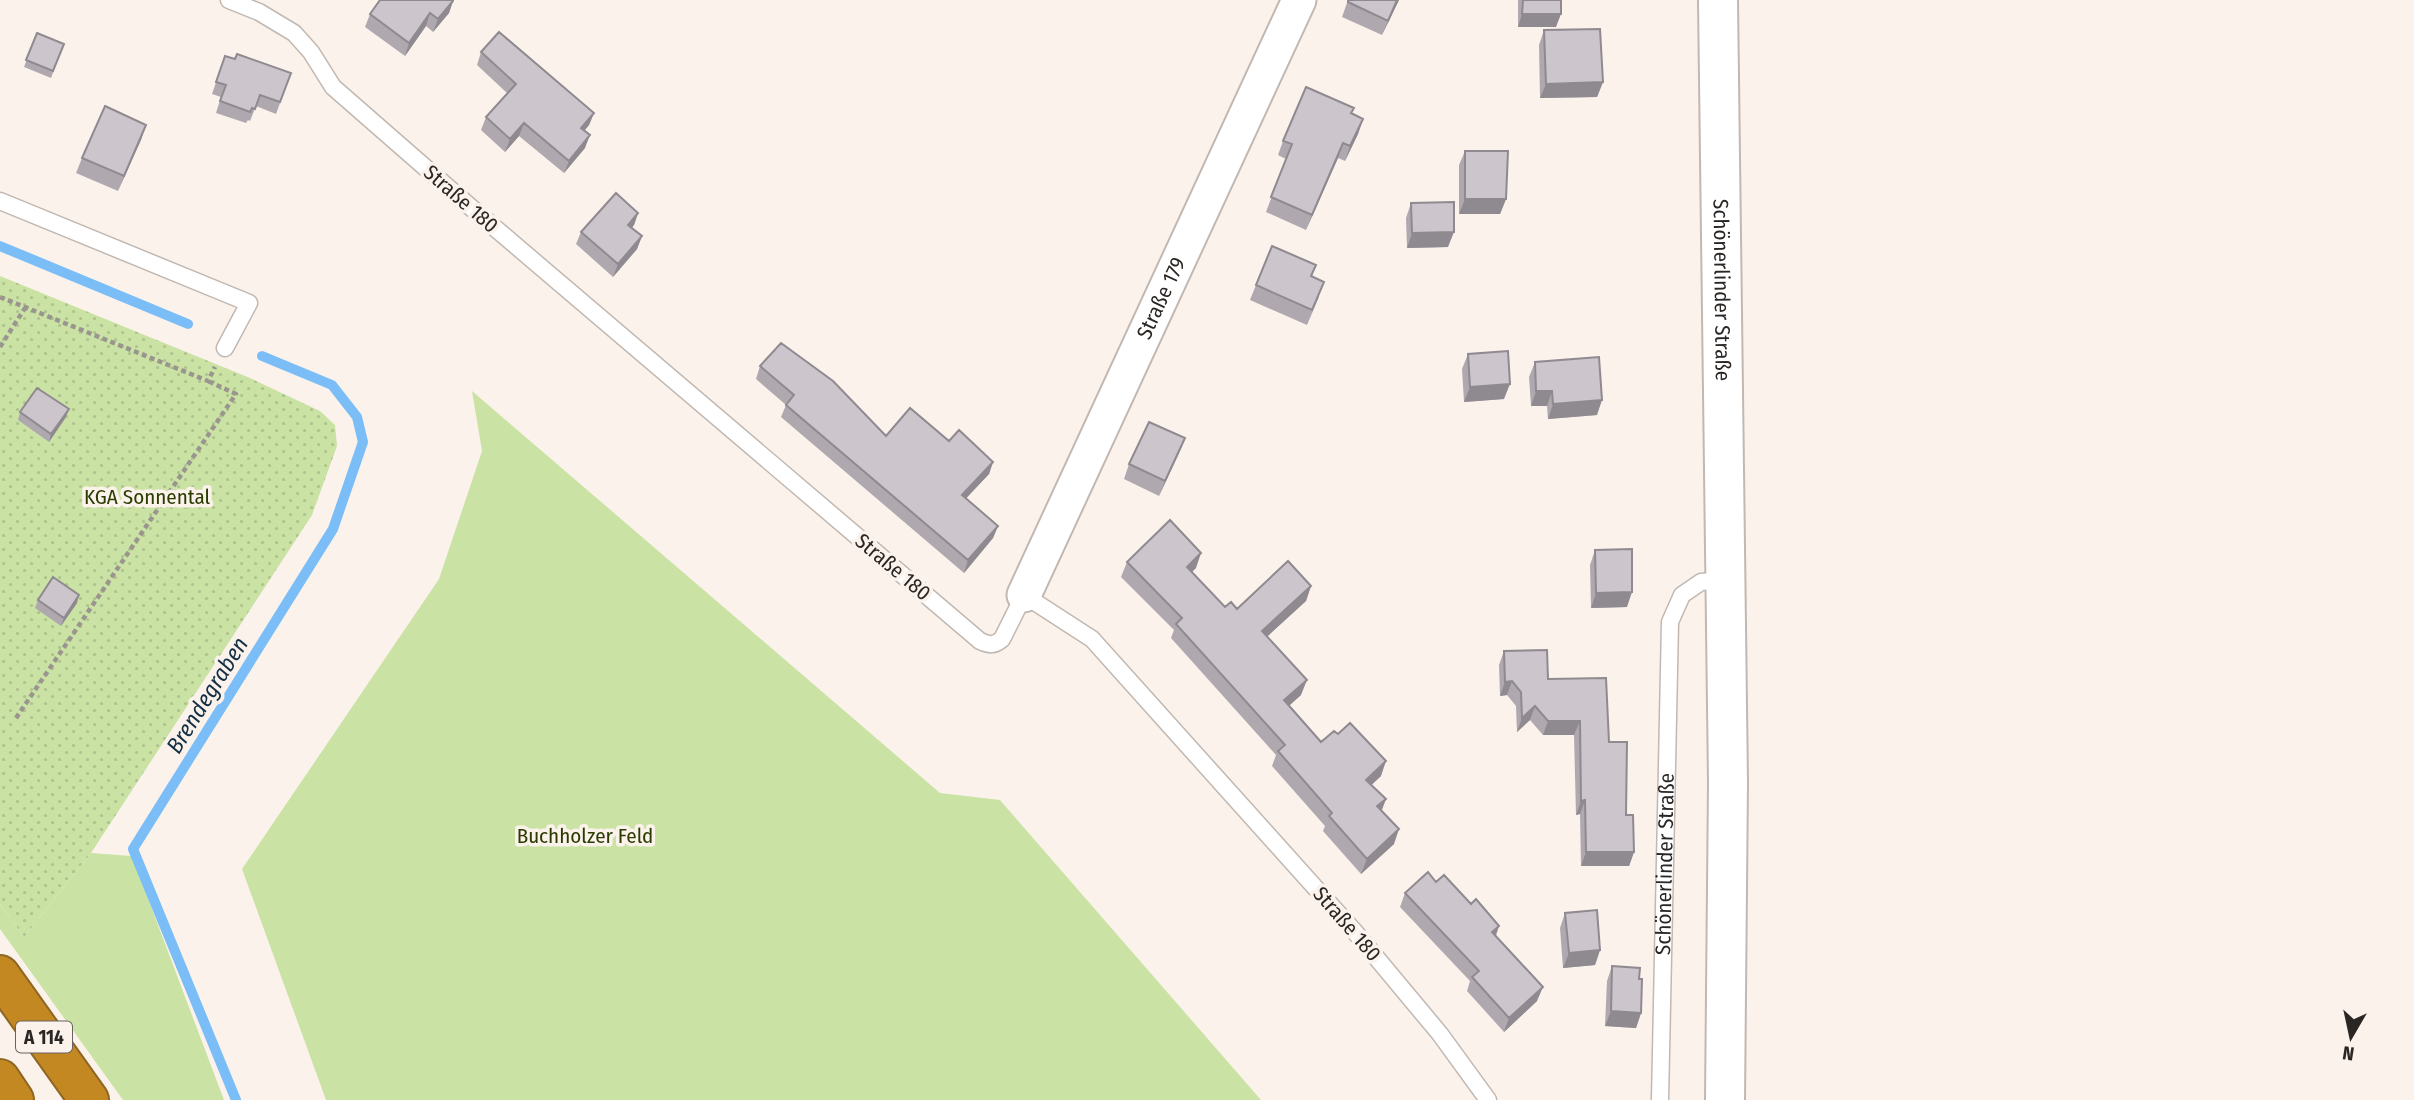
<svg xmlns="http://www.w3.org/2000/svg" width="2414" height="1100" viewBox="0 0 2414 1100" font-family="'Fira Sans Condensed',sans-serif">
<defs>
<pattern id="garden-dots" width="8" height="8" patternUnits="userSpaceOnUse" patternTransform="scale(1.75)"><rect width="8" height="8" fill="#cae3a4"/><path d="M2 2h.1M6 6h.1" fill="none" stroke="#aec38d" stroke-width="1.8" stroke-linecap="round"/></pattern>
</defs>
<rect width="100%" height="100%" fill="#fbf2ec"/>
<path fill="#cae3a4" d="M 472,391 L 940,793 L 1000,800 L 1261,1100 L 326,1100 L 242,869 L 439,579 L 482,451 Z
M 91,853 L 132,856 L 224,1100 L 123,1100 L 0,929 L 0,904 L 24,937 Z"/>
<path fill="url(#garden-dots)" d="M 0,276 L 250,378 L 320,411 L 335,425 L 337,446 L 312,515 L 91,853 L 24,937 L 0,904 Z"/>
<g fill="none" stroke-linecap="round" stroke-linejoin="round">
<path stroke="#7abdf7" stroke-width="10" d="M 0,246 L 188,324
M 236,1100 L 133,849 L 333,529 L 363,442 L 357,417 L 332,385 L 262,356"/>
<g stroke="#c1b8b2" stroke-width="19">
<g id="service">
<path d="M 229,0 L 259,12 L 294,33 L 311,52 L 333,87 L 475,211 L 980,641 C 989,645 994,646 1002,639 L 1024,595 L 1092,639 L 1355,932 L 1440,1034 L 1488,1100"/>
<path d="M 0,201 L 249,303 L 225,348"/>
<path id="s1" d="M 1660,1100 L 1670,622 L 1682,595 L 1701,582 L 1726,580"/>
</g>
</g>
<g stroke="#c1b8b2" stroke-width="37">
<g id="minor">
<path id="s2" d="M 1024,595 L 1299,0"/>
</g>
</g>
<g stroke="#c1b8b2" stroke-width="42">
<g id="secondary">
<path id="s3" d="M 1718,0 L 1728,783 L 1725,1100"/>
</g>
</g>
<g stroke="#8e6623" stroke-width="42">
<path id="motorway" d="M 0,975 L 89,1100
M 0,1079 L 14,1100"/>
</g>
<path stroke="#9b9590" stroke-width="4.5" stroke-dasharray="5 3.5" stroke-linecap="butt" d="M 0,297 L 208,381 L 215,367
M 0,347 L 25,308
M 16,718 L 236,394 L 208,381"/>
<use href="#service" stroke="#fff" stroke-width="16"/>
<use href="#minor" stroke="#fff" stroke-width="33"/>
<use href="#secondary" stroke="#fff" stroke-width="38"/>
<use href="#motorway" stroke="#c48823" stroke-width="38"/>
</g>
<path fill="#afa9af" d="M 1348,0 L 1399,0 L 1382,35 L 1342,17 Z
M 1518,0 L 1561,0 L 1556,27 L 1518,27 Z
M 453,1 L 449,13 L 433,32 L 426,26 L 405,56 L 365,27 L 370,14 Z
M 1544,30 L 1603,82 L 1597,97 L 1540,98 L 1539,45 Z
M 37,33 L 64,44 L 51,78 L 24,67 Z
M 481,52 L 594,113 L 589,125 L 584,131 L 585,148 L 564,173 L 519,136 L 505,152 L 481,130 L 486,117 L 507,93 L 477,65 Z
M 225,56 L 291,73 L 276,114 L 256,106 L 250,121 L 248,120 L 246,123 L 216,113 L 221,97 L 212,94 Z
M 1354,108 L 1352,114 L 1363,119 L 1358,134 L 1345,161 L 1338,158 L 1306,230 L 1266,212 L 1286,159 L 1278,155 L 1283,141 Z
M 146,125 L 118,191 L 76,173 L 82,158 Z
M 1465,151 L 1506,199 L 1500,214 L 1459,214 L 1459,165 Z
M 1411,203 L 1448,247 L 1407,248 L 1406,218 Z
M 638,213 L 634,225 L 632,228 L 642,236 L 637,249 L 613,277 L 576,244 L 581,232 Z
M 1311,277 L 1319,297 L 1307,325 L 1250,300 L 1256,285 Z
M 1468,354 L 1504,399 L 1464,402 L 1462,369 Z
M 1535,362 L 1597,415 L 1548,419 L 1547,406 L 1531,406 L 1529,377 Z
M 760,366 L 886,436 L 949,441 L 993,462 L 989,474 L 966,498 L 998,526 L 993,538 L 964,573 L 781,417 L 786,405 L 756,379 Z
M 20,412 L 66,417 L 49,442 L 18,420 Z
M 1185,438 L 1179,453 L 1159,496 L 1124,479 L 1129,464 Z
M 1595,550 L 1627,607 L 1591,608 L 1590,565 Z
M 1127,562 L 1196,568 L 1192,572 L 1225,607 L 1237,609 L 1311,586 L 1306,601 L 1267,636 L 1301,695 L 1289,705 L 1321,742 L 1381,776 L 1371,785 L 1386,799 L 1382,810 L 1394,844 L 1361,874 L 1323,831 L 1325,826 L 1272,766 L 1276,755 L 1171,638 L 1174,630 L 1121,577 Z
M 38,600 L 77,603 L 61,626 L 35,608 Z
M 1504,651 L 1548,679 L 1609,742 L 1626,815 L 1634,852 L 1629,866 L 1581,866 L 1580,814 L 1576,815 L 1574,735 L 1543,735 L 1530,720 L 1517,732 L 1516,706 L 1507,695 L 1500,696 L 1499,665 Z
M 1436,882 L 1471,904 L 1499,926 L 1496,936 L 1537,1001 L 1504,1032 L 1467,991 L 1470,981 L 1400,907 L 1405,893 Z
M 1565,913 L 1600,950 L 1595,965 L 1563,968 L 1560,928 Z
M 1612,966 L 1639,979 L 1641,1013 L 1636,1028 L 1605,1026 L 1607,981 Z"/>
<path fill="#8f8a8f" d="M 1397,0 L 1399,0 L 1382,35 Z
M 453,1 L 449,13 L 433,32 L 438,19 Z
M 430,13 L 426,26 L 405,56 L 409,43 Z
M 1522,14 L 1561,14 L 1556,27 L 1518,27 Z
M 1603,82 L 1597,97 L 1540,98 L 1546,84 Z
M 594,113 L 589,125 L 576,141 L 581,128 Z
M 1363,119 L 1358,134 L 1345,161 L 1350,146 Z
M 524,123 L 519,136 L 505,152 L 510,139 Z
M 146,125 L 141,140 L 118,191 L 124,176 Z
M 590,135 L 585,148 L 564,173 L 569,161 Z
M 1343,143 L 1338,158 L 1306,230 L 1312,215 Z
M 1465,199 L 1506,199 L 1500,214 L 1459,214 Z
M 638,213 L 634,225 L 623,237 L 628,225 Z
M 1454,232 L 1448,247 L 1407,248 L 1412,233 Z
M 642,236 L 637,249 L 613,277 L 618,264 Z
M 1510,384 L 1504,399 L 1464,402 L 1470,387 Z
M 1536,391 L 1552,391 L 1547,406 L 1531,406 Z
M 1602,400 L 1597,415 L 1548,419 L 1553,404 Z
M 69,409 L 66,417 L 49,442 L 51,434 Z
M 1185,438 L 1179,453 L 1159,496 L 1165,481 Z
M 993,462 L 989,474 L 958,507 L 962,495 Z
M 998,526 L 993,538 L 964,573 L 968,560 Z
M 1201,553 L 1196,568 L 1181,582 L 1187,567 Z
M 1311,586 L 1306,601 L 1257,646 L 1262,631 Z
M 1632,592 L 1627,607 L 1591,608 L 1596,593 Z
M 79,595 L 77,603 L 61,626 L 64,618 Z
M 1307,680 L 1301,695 L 1279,715 L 1284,700 Z
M 1512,681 L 1507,695 L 1500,696 L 1505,682 Z
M 1535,706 L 1530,720 L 1517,732 L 1522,718 Z
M 1548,721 L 1580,721 L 1574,735 L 1543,735 Z
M 1386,761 L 1381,776 L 1361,795 L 1366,780 Z
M 1386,799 L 1380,814 L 1377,806 Z
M 1585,800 L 1580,814 L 1576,815 L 1581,801 Z
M 1399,829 L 1394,844 L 1361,874 L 1367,859 Z
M 1586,852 L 1634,852 L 1629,866 L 1581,866 Z
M 1499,926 L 1494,939 L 1492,932 Z
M 1600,950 L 1595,965 L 1563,968 L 1569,953 Z
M 1543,987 L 1537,1001 L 1504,1032 L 1509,1018 Z
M 1611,1011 L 1641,1013 L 1636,1028 L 1605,1026 Z"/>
<path fill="#ccc5cc" stroke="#8f8a8f" stroke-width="2" d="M 380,0 L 453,0 L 453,1 L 438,19 L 430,13 L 409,43 L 370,14 Z
M 1348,0 L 1397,0 L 1388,21 L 1348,2 Z
M 1523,0 L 1561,0 L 1561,14 L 1522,14 Z
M 1600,29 L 1603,82 L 1546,84 L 1544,30 Z
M 499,32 L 594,113 L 581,128 L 590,135 L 569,161 L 524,123 L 510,139 L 486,117 L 516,84 L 481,52 Z
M 37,33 L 64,44 L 53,71 L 26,60 Z
M 237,54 L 291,73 L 280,102 L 260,95 L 255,109 L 252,108 L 250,112 L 220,101 L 226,85 L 216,82 L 225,56 L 235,59 Z
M 1306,87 L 1354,108 L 1351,113 L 1363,119 L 1350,146 L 1343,143 L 1312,215 L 1271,197 L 1292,144 L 1283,141 Z
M 105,106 L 146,125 L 124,176 L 82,158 Z
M 1465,151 L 1508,151 L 1506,199 L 1465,199 Z
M 616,193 L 638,213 L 628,225 L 642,236 L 618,264 L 581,232 Z
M 1454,202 L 1454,232 L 1412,233 L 1411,203 Z
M 1272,246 L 1316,265 L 1311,276 L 1324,282 L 1312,310 L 1256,285 Z
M 781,343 L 833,381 L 886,436 L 910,408 L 949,441 L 959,430 L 993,462 L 962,495 L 998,526 L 968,560 L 786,405 L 794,395 L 760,366 Z
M 1508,351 L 1510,384 L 1470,387 L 1468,354 Z
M 1599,357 L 1602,400 L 1553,404 L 1552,391 L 1536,391 L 1535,362 Z
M 37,388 L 69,409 L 51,434 L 20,412 Z
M 1149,422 L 1185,438 L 1165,481 L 1129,464 Z
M 1170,520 L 1201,553 L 1187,567 L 1225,607 L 1231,602 L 1237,609 L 1288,561 L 1311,586 L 1262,631 L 1307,680 L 1284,700 L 1321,742 L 1334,731 L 1338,734 L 1350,723 L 1386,761 L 1366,780 L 1386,799 L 1377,806 L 1399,829 L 1367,859 L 1329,816 L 1332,813 L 1278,751 L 1285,745 L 1176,624 L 1182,618 L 1127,562 Z
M 1632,549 L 1632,592 L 1596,593 L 1595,550 Z
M 53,577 L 79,595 L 64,618 L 38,600 Z
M 1547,650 L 1548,679 L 1606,678 L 1609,742 L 1627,742 L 1626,815 L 1633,815 L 1634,852 L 1586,852 L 1585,800 L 1581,801 L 1580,721 L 1548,721 L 1535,706 L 1522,718 L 1521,692 L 1512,681 L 1505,682 L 1504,651 Z
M 1428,872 L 1436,882 L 1444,875 L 1471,904 L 1476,899 L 1499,926 L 1492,932 L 1543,987 L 1509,1018 L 1472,977 L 1479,971 L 1405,893 Z
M 1597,910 L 1600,950 L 1569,953 L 1565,913 Z
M 1612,966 L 1640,968 L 1639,979 L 1642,979 L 1641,1013 L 1611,1011 Z"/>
<g text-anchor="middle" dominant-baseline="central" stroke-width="7" stroke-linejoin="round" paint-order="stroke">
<rect fill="#fbf2ec" stroke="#686360" stroke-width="2" x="16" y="1021.5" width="56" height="31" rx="5"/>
<g font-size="19" font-weight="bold" fill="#292624">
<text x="44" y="1037">A 114</text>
</g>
<g font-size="21" fill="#292624" stroke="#fbf2ec">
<text transform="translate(461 199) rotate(41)">Straße 180</text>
<text stroke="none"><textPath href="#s3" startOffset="290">Schönerlinder Straße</textPath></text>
<text stroke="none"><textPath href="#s2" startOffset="327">Straße 179</textPath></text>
<text transform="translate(893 567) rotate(40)">Straße 180</text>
<text stroke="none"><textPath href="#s1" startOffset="236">Schönerlinder Straße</textPath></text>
<text transform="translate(1347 924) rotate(49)">Straße 180</text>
</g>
<g font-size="21" fill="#2b3c00" stroke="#fbf2ec">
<text x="147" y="497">KGA Sonnental</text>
<text x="585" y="836">Buchholzer Feld</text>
</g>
<g font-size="23" font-style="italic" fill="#122f46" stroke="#fbf2ec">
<text transform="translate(207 695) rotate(-58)">Brendegraben</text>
</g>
</g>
<g transform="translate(2351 1037) rotate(189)" stroke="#fbf2ec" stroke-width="5" paint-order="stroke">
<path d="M0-5L12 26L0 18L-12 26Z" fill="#292624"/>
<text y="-10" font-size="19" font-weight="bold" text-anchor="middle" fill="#292624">N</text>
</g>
</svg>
